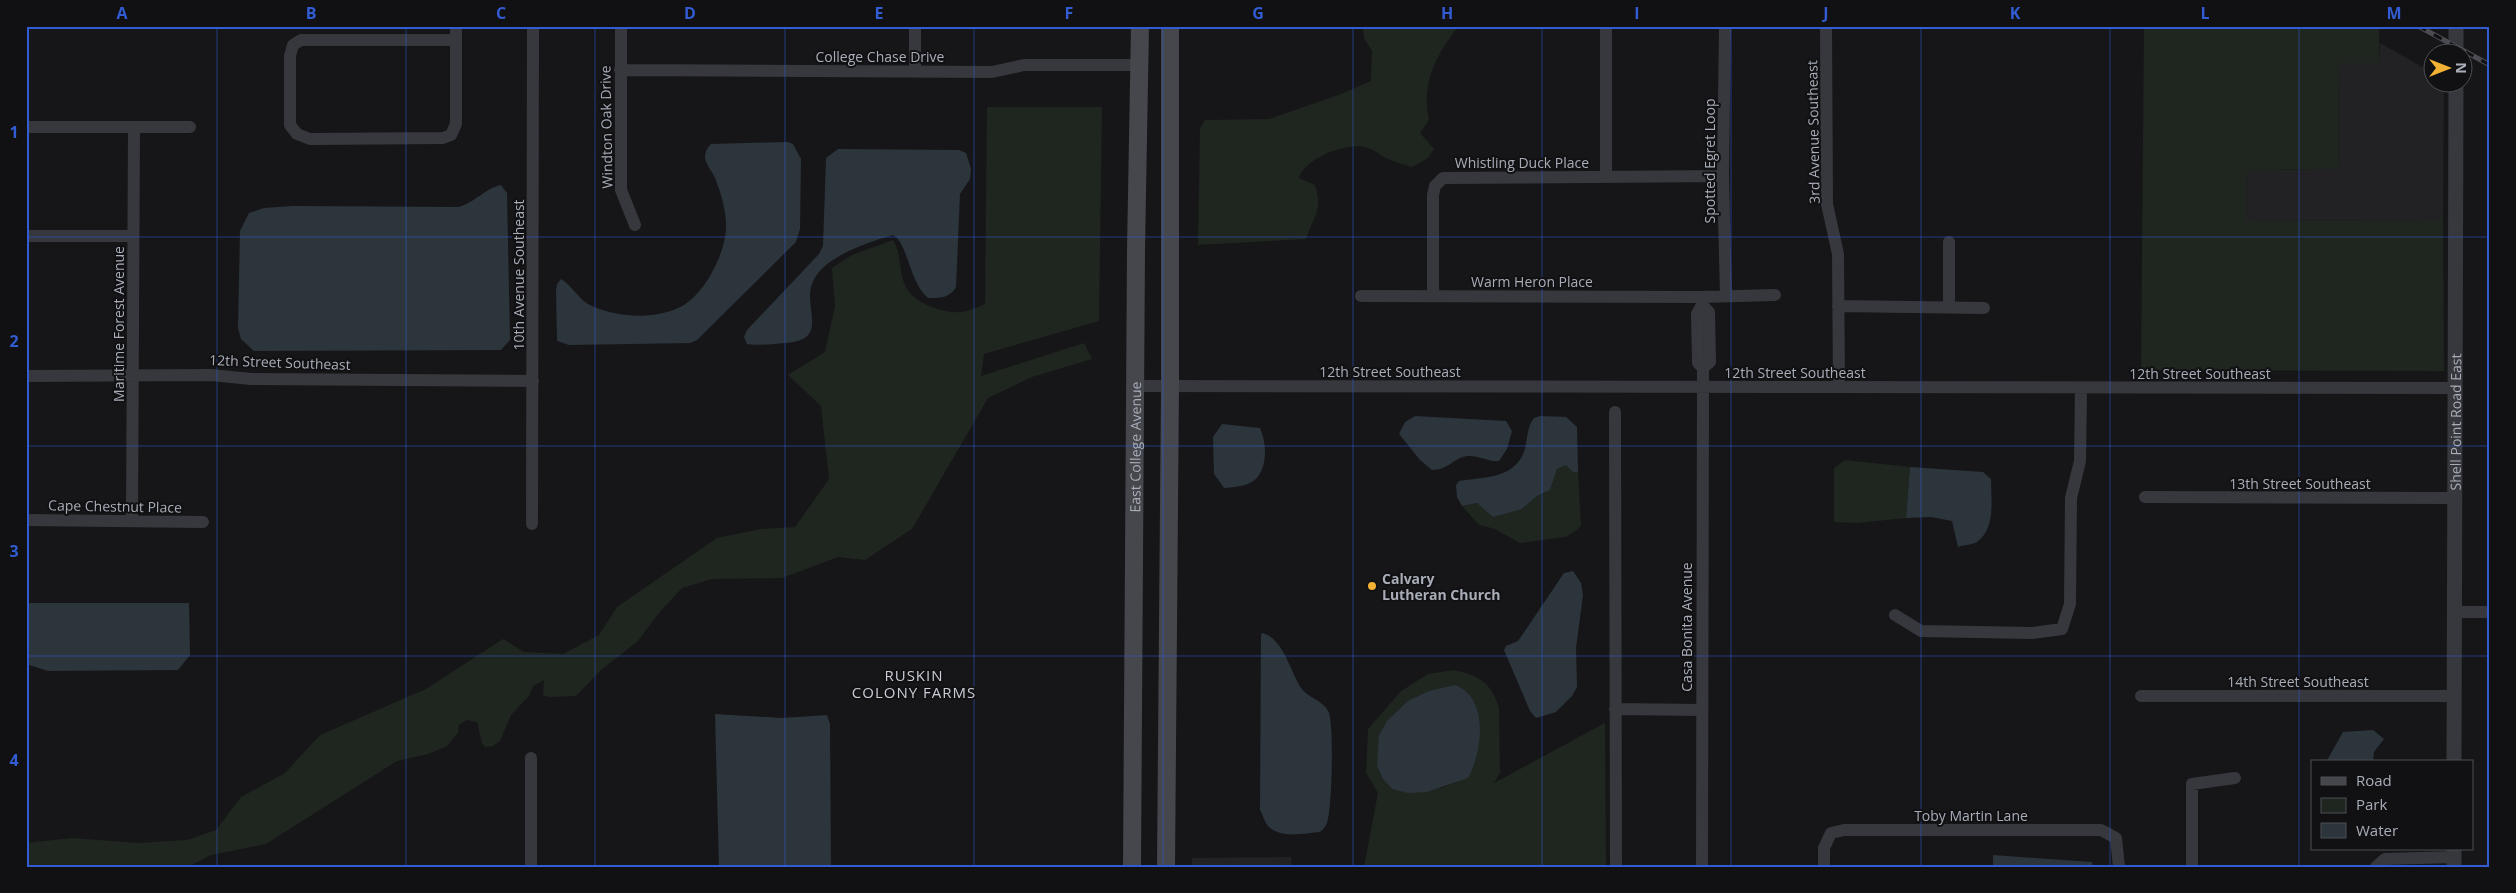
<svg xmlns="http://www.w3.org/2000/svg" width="2516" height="893" viewBox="0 0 2516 893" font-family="'Open Sans',sans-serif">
<rect width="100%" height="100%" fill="#161618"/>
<path fill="#222225" d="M 2380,43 L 2433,73 L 2434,82 L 2444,83 L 2443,220 L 2246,221 L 2247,170 L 2338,169 L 2339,62 L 2379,63 Z
M 1291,857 L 1292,867 L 1192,867 L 1192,858 Z"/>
<path fill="#1e261f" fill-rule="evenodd" d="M 1363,26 L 1459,26 C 1436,54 1421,84 1429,120 L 1420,133 L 1434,149 L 1428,158 L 1412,167 C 1403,164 1394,162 1386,158 C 1379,154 1373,149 1365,147 C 1346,143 1305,158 1299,178 L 1315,185 C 1323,209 1314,216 1306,239 L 1198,245 L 1200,128 L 1205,120 L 1269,119 L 1341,94 L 1371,81 L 1372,51 L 1364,38 Z
M 2144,26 L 2379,26 L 2379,63 L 2339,63 L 2338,169 L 2247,170 L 2246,221 L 2443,220 L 2444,371 L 2141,370 Z
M 987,107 L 1102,107 L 1099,321 L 984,354 L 981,376 L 1084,343 L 1092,359 L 1032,377 L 988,398 L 912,529 L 865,560 L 838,557 L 782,578 L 712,579 L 682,588 L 658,614 L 638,641 L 601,670 L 576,696 L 549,697 L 543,695 L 544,680 L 533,686 L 529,696 L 511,715 L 500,741 L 493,746 L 485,747 L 482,743 L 477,722 L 467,720 L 459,725 L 458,733 L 447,746 L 428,754 L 397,761 L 266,844 L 211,855 L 188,867 L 26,867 L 26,843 L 72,838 L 138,843 L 187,840 L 216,830 L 241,797 L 285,773 L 320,735 L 426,689 L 503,639 L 524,652 L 563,654 L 599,635 L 617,607 L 717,538 L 761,529 L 795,527 L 829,479 L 821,406 L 788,375 L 825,352 L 835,306 L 832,268 L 852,255 L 893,240 C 902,254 898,270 905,285 C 912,303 944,314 962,312 C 969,311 978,307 985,304 Z
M 1845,460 L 1910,467 L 1906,518 L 1857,523 L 1834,522 L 1834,468 Z
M 1566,465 L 1573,472 L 1578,472 L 1581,526 L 1576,531 L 1565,537 L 1520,543 L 1495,529 L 1479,525 L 1462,506 L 1477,503 L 1484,508 L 1522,509 L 1537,496 L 1550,490 L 1557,469 Z
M 1454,670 C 1480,676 1491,682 1499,708 L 1500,773 L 1494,783 L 1605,723 L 1606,867 L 1364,867 L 1378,793 L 1366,773 L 1368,729 L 1401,691 L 1428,674 ZM 1379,752 L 1464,778 C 1436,793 1422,792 1392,789 C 1380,776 1377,768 1379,752 Z"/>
<path fill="#2c353c" d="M 788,142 L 793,144 L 801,159 L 800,229 L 796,242 L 697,340 L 690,343 L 569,345 L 557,341 L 556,290 L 557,284 L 561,279 C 573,286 579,301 592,306 C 618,318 659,320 684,305 C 706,291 724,255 726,230 C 727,213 721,193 715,178 C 712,171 706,165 705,158 C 705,152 707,148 711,144 Z
M 838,149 L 959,150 L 966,153 L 971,169 L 970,179 L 960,194 L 956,287 C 950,298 940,298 928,298 C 909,282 908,243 893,235 C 869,242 821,257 812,284 C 803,308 830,340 786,343 C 773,344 760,346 747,344 L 744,337 L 747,330 L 819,254 L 823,246 L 826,158 Z
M 501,185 L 507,193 L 510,340 L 501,350 L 254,351 L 241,339 L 238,328 L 240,231 L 249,213 L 264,208 L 292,206 L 458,207 C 475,203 485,188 501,185 Z
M 1415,416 L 1506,421 L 1512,431 L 1507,449 L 1499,461 C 1488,462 1479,455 1468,456 C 1454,457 1449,470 1432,470 L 1420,460 L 1399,434 L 1405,422 Z
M 1540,416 L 1566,417 L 1577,427 L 1578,472 L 1573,472 L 1566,465 L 1557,469 L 1550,490 L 1537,496 L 1522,509 L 1493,517 L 1477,503 L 1462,506 L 1457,497 L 1456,485 L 1459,481 C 1483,477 1514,479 1524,452 C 1528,440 1526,428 1534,418 Z
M 1222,424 L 1260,428 C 1268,445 1268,476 1248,484 C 1240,487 1232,487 1224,488 L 1214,474 L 1213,437 Z
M 1910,467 L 1983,472 L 1991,479 C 1991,500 1996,528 1977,542 C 1972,545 1963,545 1958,547 L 1952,521 L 1931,517 L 1906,518 Z
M 1573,571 L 1581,583 L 1583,595 L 1576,648 L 1577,687 L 1572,696 L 1556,712 L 1536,718 L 1530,711 L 1504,650 L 1506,646 L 1518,641 L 1564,573 Z
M 26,603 L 189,603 L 190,655 L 178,670 L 48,671 L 26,664 Z
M 1263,633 C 1284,640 1290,671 1301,688 C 1308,698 1325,701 1329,713 C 1334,728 1332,809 1327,823 C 1325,827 1323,830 1320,832 C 1305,833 1282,839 1269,827 C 1265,824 1263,815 1260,810 L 1261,634 Z
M 1455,685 C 1490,698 1482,753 1468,778 L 1427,792 L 1408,793 L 1392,789 L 1383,779 L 1377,766 L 1379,735 L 1387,721 L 1408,701 L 1429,691 Z
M 715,714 L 782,718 L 827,715 L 830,724 L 831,867 L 719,867 Z
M 2373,730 L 2384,739 L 2374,752 L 2373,762 L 2326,762 L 2343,732 Z
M 1993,855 L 2092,862 L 2093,867 L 1993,867 Z"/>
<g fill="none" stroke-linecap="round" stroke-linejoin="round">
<path stroke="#37383d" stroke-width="12" d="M 621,26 L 621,190 L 635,225
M 915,26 L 915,71
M 1606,26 L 1606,176
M 1725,26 L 1723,176 L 1726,296
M 1826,26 L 1827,204 L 1838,254 L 1839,387
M 456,40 L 301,40 L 293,45 L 290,56 L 290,125 L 297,134 L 310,139 L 443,138 L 451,135 L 456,124 L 456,26
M 620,70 L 992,72 L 1024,65 L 1140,65
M 26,127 L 190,127
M 26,236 L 133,236
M 1949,242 L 1949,307
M 1361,296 L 1702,297
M 1433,296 L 1433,195 L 1435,186 L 1443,178 L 1723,176
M 1702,305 L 1702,297 L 1775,295
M 1838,306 L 1984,308
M 26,376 L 211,375 L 251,379 L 533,381
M 1136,386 L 2455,388
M 1615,412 L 1616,867
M 2145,497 L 2455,498
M 26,520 L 203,522
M 132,521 L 134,127
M 532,524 L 533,26
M 2456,612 L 2490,612
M 1895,615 L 1921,631 L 2032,633 L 2062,629 L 2070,604 L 2071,498 L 2080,461 L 2081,388
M 2141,696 L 2455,696
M 1615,709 L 1701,710
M 531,867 L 531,758
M 1702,867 L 1703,387 L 1703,368 L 1698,363 L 1697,314 L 1702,305 L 1709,312 L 1710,362 L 1703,368
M 1824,867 L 1824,848 L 1831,833 L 1844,830 L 2101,830 L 2116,838 L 2119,867
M 2192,867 L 2192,784 L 2235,778
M 2376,867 L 2385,859 L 2454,857"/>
<g stroke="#37383d" stroke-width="15">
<path d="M 2456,52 L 2456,26"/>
<path id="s1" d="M 2454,762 L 2456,82"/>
<path d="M 2454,849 L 2454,867"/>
</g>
<g stroke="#45474d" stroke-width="18">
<path id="s2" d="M 1132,867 L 1136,250 L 1140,26"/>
<path d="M 1166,867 L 1170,386 L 1170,26"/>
</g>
<g stroke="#4a4c52" stroke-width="5">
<path id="rail" d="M 2418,26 L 2490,65"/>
</g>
<use href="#rail" stroke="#111113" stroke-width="3" stroke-dasharray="9" stroke-linecap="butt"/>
</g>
<path fill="none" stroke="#325cd3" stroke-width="1" stroke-opacity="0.55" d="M 217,26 L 217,867M 406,26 L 406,867M 595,26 L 595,867M 785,26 L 785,867M 974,26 L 974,867M 1163,26 L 1163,867M 1353,26 L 1353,867M 1542,26 L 1542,867M 1731,26 L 1731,867M 1921,26 L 1921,867M 2110,26 L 2110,867M 2299,26 L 2299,867M 26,237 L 2490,237M 26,446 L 2490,446M 26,656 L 2490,656"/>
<circle fill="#f2b134" stroke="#111113" stroke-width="2" cx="1372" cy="586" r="5"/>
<g text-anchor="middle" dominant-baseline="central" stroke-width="4" stroke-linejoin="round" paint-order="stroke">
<g font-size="14" fill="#a8adb8" stroke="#111113">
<text x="880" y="56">College Chase Drive</text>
<text transform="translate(606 127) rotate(-91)">Windton Oak Drive</text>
<text transform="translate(1813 132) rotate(-91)">3rd Avenue Southeast</text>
<text transform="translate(1709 161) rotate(-90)">Spotted Egret Loop</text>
<text x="1522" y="162">Whistling Duck Place</text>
<text transform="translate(518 275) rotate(-90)">10th Avenue Southeast</text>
<text x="1532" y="281">Warm Heron Place</text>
<text transform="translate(118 324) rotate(-90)">Maritime Forest Avenue</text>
<text transform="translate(280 362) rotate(2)">12th Street Southeast</text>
<text x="1390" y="371">12th Street Southeast</text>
<text x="1795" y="372">12th Street Southeast</text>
<text x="2200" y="373">12th Street Southeast</text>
<text stroke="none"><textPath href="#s1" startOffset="340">Shell Point Road East</textPath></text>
<text stroke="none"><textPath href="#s2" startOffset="420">East College Avenue</textPath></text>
<text x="2300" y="483">13th Street Southeast</text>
<text transform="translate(115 506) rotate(1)">Cape Chestnut Place</text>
<text transform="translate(1686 627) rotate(-90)">Casa Bonita Avenue</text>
<text x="2298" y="681">14th Street Southeast</text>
<text x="1971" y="815">Toby Martin Lane</text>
</g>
<g font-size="14" font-weight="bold" fill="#a8adb8" stroke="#111113" text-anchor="start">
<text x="1382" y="578">Calvary<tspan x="1382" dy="16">Lutheran Church</tspan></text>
</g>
<g font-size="15" letter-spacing="1" fill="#c9ccd4" stroke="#111113">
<text x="914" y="675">RUSKIN<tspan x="914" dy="17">COLONY FARMS</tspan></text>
</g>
</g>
<rect width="2516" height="893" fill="none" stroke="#111113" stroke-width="55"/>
<rect x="2311" y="760" width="162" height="90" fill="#111113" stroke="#4d4f55"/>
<rect x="2321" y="777" width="25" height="8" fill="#45474d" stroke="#4d4f55"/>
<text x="2356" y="786" font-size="15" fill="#a8adb8">Road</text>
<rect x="2321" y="798" width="25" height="15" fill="#1e261f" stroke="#4d4f55"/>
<text x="2356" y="810" font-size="15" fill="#a8adb8">Park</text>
<rect x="2321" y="823" width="25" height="15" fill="#2c353c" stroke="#4d4f55"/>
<text x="2356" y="836" font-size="15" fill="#a8adb8">Water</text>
<g transform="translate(2448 68) rotate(90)"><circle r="24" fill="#111113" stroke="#4d4f55"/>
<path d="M0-4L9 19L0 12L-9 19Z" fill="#f2b134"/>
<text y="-8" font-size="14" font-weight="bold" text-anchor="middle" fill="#a8adb8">N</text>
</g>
<rect x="28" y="28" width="2460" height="838" fill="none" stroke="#325cd3" stroke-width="2"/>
<g font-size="16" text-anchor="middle" font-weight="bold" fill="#325cd3">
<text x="122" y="19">A</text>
<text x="311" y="19">B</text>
<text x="501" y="19">C</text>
<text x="690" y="19">D</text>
<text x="879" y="19">E</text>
<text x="1069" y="19">F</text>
<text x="1258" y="19">G</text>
<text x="1447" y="19">H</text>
<text x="1637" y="19">I</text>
<text x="1826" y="19">J</text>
<text x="2015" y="19">K</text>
<text x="2205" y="19">L</text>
<text x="2394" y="19">M</text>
<text x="14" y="138">1</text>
<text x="14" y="347">2</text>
<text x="14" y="557">3</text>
<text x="14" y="766">4</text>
</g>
</svg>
